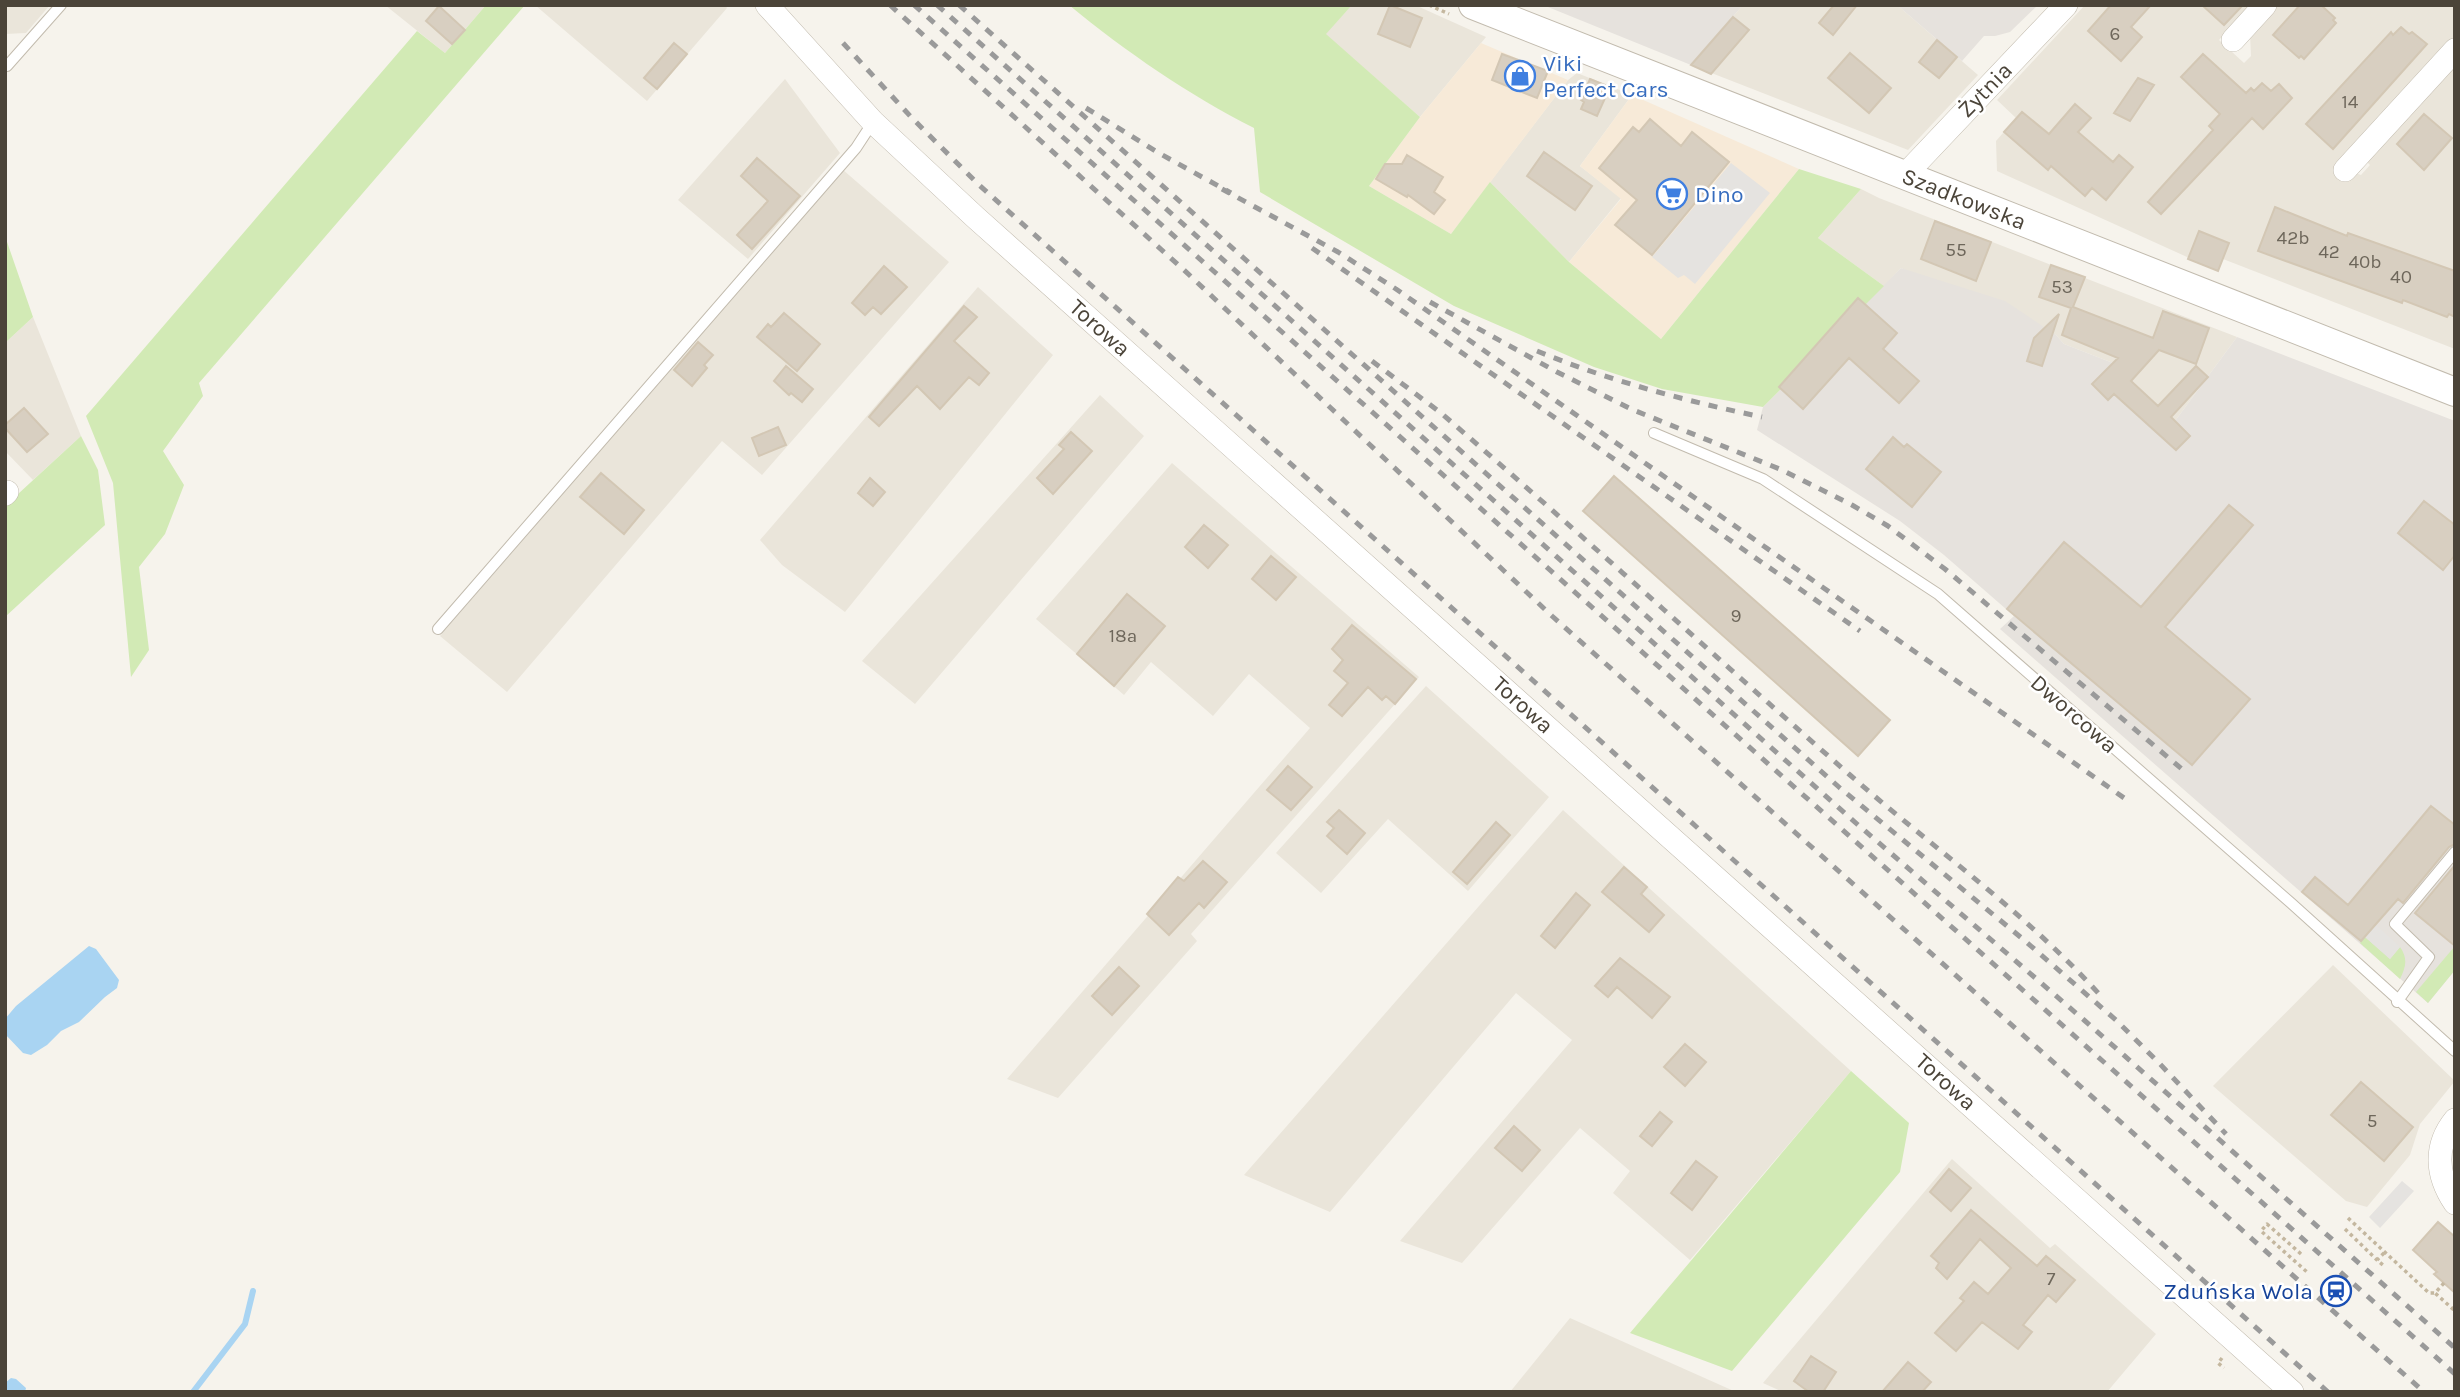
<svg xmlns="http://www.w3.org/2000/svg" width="2460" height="1397" viewBox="0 0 2460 1397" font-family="Karla,sans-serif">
<rect width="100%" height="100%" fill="#f6f3ec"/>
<path fill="#eae5da" d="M 5,5 L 50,5 L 26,33 L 5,34 Z
M 385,5 L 486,5 L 445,53 Z
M 535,5 L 725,5 L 727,8 L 647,101 Z
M 1352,5 L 1415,5 L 1486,37 L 1420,117 L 1325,34 Z
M 1743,5 L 1897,5 L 1978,75 L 1908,150 L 1691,65 Z
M 2085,5 L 2250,5 L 2219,40 L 2244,63 L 2251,56 L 2250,34 L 2277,5 L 2455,5 L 2455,39 L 2338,167 L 2361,175 L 2370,165 L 2363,158 L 2455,57 L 2455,349 L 2223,259 L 2218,271 L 1997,171 L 1996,141 L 2016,118 L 1997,100 Z
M 1577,73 L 1632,95 L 1580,166 L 1621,198 L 1569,262 L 1490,182 L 1568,80 Z
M 785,79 L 840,153 L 748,259 L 678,200 Z
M 842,169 L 949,262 L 762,475 L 722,441 L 507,692 L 440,636 Z
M 1861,189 L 1879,198 L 2237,337 L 2175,421 L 2113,363 L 2064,344 L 2056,335 L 1901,268 L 1884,286 L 1818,238 Z
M 978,287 L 1053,355 L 845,612 L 782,565 L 760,540 Z
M 33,317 L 81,436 L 33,480 L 5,451 L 5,343 Z
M 1100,395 L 1144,436 L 915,704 L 862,661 Z
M 1172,463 L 1419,677 L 1191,934 L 1197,941 L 1058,1098 L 1007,1079 L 1310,728 L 1249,674 L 1213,716 L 1151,662 L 1124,695 L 1036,619 Z
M 1426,686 L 1549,797 L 1468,891 L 1388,819 L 1321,893 L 1276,853 Z
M 1563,810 L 1851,1071 L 1690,1260 L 1613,1193 L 1630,1171 L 1580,1128 L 1462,1263 L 1400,1241 L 1572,1040 L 1516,993 L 1330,1212 L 1244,1175 Z
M 2333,965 L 2455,1081 L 2420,1124 L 2410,1155 L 2367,1207 L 2346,1201 L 2213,1086 Z
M 1952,1159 L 2050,1248 L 2055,1244 L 2156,1334 L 2107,1392 L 1783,1392 L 1763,1383 Z
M 1570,1318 L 1736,1392 L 1510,1392 Z"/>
<path fill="#f7ead8" d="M 1481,43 L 1568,80 L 1451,234 L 1369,186 L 1420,117 Z
M 1632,95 L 1799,169 L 1661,339 L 1569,262 L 1621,199 L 1580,166 Z"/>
<path fill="#e6e2dd" d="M 1543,5 L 1743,5 L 1691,65 Z
M 1897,5 L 2038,5 L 2010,32 L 1995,36 L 1984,36 L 1962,61 Z
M 1901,268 L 2005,301 L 2056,335 L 2064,344 L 2113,363 L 2175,421 L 2237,337 L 2455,421 L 2455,970 L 2428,1003 L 2000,629 L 2014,616 L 1944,555 L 1900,521 L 1757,430 L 1763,407 Z"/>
<path fill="#d2eab5" d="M 486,5 L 525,5 L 199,383 L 203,396 L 163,451 L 184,485 L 165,534 L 139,567 L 149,650 L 131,677 L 113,483 L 86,416 L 417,31 L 445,53 Z
M 1069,5 L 1352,5 L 1326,34 L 1420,117 L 1369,186 L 1451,234 L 1490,182 L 1569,262 L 1661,339 L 1799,169 L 1861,189 L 1818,238 L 1884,286 L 1763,407 L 1662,389 L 1594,367 L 1454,306 L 1260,192 L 1254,128 C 1189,95 1126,52 1069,5 Z
M 5,236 L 33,317 L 5,343 Z
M 81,436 L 98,470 L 105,525 L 5,617 L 5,506 Z
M 2365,937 L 2390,959 L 2400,947 C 2408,958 2406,967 2400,979 L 2360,943 Z
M 2455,946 L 2455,970 L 2428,1003 L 2416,992 Z
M 1851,1071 L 1909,1123 L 1900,1172 L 1732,1371 L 1630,1333 Z"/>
<path fill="#e5e3e0" d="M 1731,163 L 1770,193 L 1695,284 L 1684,275 L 1678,278 L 1652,257 Z
M 2375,924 L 2400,947 L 2390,959 L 2365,937 Z
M 2402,1181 L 2414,1191 L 2380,1228 L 2369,1217 Z"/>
<path fill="#a9d4f2" d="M 89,946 L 96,949 L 119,980 L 117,988 L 105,997 L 79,1022 L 61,1031 L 47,1045 L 31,1055 L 23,1053 L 5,1034 L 5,1019 L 16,1006 Z
M 11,1378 L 16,1379 L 26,1388 L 25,1392 L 5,1392 L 5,1383 Z"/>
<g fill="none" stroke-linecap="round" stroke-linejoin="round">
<path stroke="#a9d4f2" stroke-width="6" d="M 193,1392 L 245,1324 L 253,1291"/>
</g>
<path fill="#d8cfc1" stroke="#d3c7b4" stroke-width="2" d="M 1390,5 L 1422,18 L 1410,47 L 1378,34 Z
M 1834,5 L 1857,5 L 1833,35 L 1819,23 Z
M 2111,5 L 2151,5 L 2131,27 L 2142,37 L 2121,61 L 2088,31 Z
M 2202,5 L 2243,5 L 2224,25 Z
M 2300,5 L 2321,5 L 2335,18 L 2333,20 L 2336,23 L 2304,59 L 2301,56 L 2299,58 L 2273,35 Z
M 439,6 L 465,30 L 452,44 L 426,21 Z
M 1733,17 L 1749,30 L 1711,74 L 1691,65 Z
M 2401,27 L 2409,34 L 2412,32 L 2427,44 L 2333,149 L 2306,124 L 2391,32 L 2393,35 Z
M 1937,40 L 1957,57 L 1939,78 L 1919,62 Z
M 674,43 L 687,54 L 657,89 L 644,78 Z
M 1850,53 L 1891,88 L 1869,113 L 1828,78 Z
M 1502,54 L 1548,71 L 1537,98 L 1492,80 Z
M 2203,54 L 2246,93 L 2251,88 L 2254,91 L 2262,83 L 2271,91 L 2279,84 L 2292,98 L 2263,129 L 2252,118 L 2161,214 L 2148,202 L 2213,130 L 2209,126 L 2220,114 L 2181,77 Z
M 2138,78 L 2154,85 L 2130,121 L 2114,113 Z
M 1590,79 L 1610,87 L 1597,116 L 1581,109 L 1584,102 L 1581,100 Z
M 2075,104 L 2091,118 L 2078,132 L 2113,162 L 2119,155 L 2133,167 L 2106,200 L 2092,188 L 2085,196 L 2051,166 L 2048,170 L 2004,132 L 2022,112 L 2049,134 Z
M 2424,114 L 2452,138 L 2424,170 L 2397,144 Z
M 1650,119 L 1681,146 L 1692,132 L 1729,162 L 1652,255 L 1615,225 L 1637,200 L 1599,168 L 1633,127 L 1639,132 Z
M 1544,152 L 1592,186 L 1575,210 L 1527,176 Z
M 1407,155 L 1443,177 L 1434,192 L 1445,200 L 1434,214 L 1408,195 L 1407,197 L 1376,179 L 1385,164 L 1402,164 Z
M 757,158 L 800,196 L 752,249 L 737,235 L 768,201 L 741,176 Z
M 2275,207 L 2347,236 L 2348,233 L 2455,271 L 2455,317 L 2449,314 L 2447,317 L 2403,300 L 2402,303 L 2258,251 Z
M 1935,221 L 1991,242 L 1976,281 L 1921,259 Z
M 2199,231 L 2229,243 L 2218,271 L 2188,259 Z
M 2051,265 L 2085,277 L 2073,307 L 2153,338 L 2163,311 L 2209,328 L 2196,364 L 2159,350 L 2131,381 L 2158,406 L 2196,366 L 2208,377 L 2171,417 L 2190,436 L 2176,450 L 2114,394 L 2108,400 L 2092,384 L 2118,358 L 2062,335 L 2071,308 L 2039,297 Z
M 884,266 L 907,287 L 881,314 L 873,307 L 865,315 L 852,303 Z
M 1858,298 L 1897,333 L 1883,349 L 1919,381 L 1899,403 L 1849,358 L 1803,409 L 1779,387 Z
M 964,306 L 977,317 L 954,341 L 989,373 L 979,385 L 969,377 L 940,409 L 917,386 L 879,426 L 869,417 Z
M 784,313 L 820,344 L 797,371 L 757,337 L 768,324 L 771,327 Z
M 2059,314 L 2042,366 L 2027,361 L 2034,338 Z
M 698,342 L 713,355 L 704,365 L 707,368 L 692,386 L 674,370 Z
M 786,366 L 813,389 L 802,402 L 791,393 L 789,395 L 774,381 Z
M 24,408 L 48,434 L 27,452 L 5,428 L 5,425 Z
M 778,427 L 786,445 L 759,456 L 752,438 Z
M 1071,432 L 1092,451 L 1053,494 L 1037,478 L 1064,449 L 1059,445 Z
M 1893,437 L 1904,447 L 1907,444 L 1941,472 L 1912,507 L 1866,469 Z
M 601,473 L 644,510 L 624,534 L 580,497 Z
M 1614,476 L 1890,720 L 1858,756 L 1583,511 Z
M 870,478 L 885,492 L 873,506 L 858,493 Z
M 2424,501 L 2455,525 L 2455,555 L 2443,570 L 2398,533 Z
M 2229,505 L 2253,525 L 2165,627 L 2250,699 L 2192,765 L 2007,609 L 2064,542 L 2141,607 Z
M 1204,525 L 1228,545 L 1208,568 L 1185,547 Z
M 1271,556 L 1296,577 L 1276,600 L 1252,579 Z
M 1127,594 L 1165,626 L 1114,686 L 1077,654 Z
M 1352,625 L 1416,679 L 1395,704 L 1386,696 L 1382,700 L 1368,687 L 1342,716 L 1329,705 L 1348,683 L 1334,671 L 1343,660 L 1332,649 Z
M 1288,766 L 1312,787 L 1291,810 L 1267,790 Z
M 2431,806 L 2455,825 L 2455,844 L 2449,847 L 2403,903 L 2398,899 L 2361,941 L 2302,892 L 2315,877 L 2348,905 Z
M 1339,810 L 1365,833 L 1347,854 L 1327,836 L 1334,828 L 1327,822 Z
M 1496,822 L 1510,835 L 1467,884 L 1453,872 Z
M 1203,861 L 1227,882 L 1204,908 L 1199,903 L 1169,935 L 1147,914 L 1178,877 L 1184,881 Z
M 2455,865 L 2455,946 L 2415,913 Z
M 1624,867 L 1647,887 L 1641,894 L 1664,915 L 1649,932 L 1602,892 Z
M 1576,893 L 1590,905 L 1555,948 L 1541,936 Z
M 1620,958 L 1670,997 L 1652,1018 L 1617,987 L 1608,997 L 1595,986 Z
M 1119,967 L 1139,986 L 1112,1015 L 1092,996 Z
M 1685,1044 L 1706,1062 L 1685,1086 L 1664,1067 Z
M 2361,1082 L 2413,1127 L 2384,1161 L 2331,1115 Z
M 1660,1112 L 1672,1122 L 1652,1146 L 1640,1136 Z
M 1514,1126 L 1540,1150 L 1522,1171 L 1495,1148 Z
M 1696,1161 L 1717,1177 L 1692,1210 L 1671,1193 Z
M 1949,1169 L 1971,1188 L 1951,1211 L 1930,1192 Z
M 1971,1210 L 2037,1266 L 2046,1256 L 2075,1280 L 2056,1302 L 2048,1295 L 2023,1325 L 2032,1332 L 2018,1349 L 1982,1322 L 1956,1351 L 1935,1333 L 1964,1301 L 1960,1298 L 1974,1282 L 1988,1294 L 2011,1268 L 1980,1239 L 1947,1279 L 1936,1268 L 1939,1263 L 1931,1256 Z
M 2438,1222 L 2455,1237 L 2455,1293 L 2434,1274 L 2437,1272 L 2413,1250 Z
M 1811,1356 L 1836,1372 L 1823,1392 L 1809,1392 L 1794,1381 Z
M 1908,1362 L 1931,1382 L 1922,1392 L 1882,1392 Z"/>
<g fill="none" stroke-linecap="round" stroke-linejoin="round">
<g stroke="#c2bbae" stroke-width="12">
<path id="service" d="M 7,66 L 61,5
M 1654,433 L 1763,479 L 1938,594 L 2291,903 L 2455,1051
M 438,629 L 856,148 L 873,122
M 2397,1002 L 2429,957 L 2395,924 L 2455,852"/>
</g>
<g stroke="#c2bbae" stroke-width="24">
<path id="minor" d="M 767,5 L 873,122 L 975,217 L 2292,1392
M 2233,40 L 2265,5
M 2345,170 L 2455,50
M 1904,176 L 2066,5
M 5,494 L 7,492
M 2455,1120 C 2434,1146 2436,1175 2455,1203"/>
</g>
<g stroke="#c2bbae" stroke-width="30">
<g id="tertiary">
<path id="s1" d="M 1473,5 L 2455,392"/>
</g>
</g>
<path stroke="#c4b79f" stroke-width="3.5" stroke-dasharray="3.5 3.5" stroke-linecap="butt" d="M 1429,5 L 1449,14
M 2348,1218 L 2429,1293 L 2435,1293
M 2345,1229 L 2377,1260
M 2384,1253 L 2377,1260 L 2384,1266
M 2301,1254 L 2267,1224 L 2261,1231 L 2307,1272
M 2444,1283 L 2435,1293 L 2455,1311
M 2222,1358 L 2218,1363 L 2224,1368"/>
<use href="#service" stroke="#fff" stroke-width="10"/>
<use href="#minor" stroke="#fff" stroke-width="23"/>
<use href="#tertiary" stroke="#fff" stroke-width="28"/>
<path stroke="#9a9a9a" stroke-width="5" stroke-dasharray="9 9" stroke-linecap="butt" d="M 890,5 L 1184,270 L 1552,616 L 2424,1392
M 914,5 L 2455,1374
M 937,5 L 1857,824 L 2084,1020 L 2455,1348
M 959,5 L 1840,788 L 2024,940 L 2117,1021 L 2160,1064 L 2226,1134
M 843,43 L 912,118 L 978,184 L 2328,1392
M 1086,108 L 1157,152 L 1231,193
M 1222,189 L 1338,252 L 1396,289 L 2127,800
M 1312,248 L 1860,631
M 1430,302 L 1557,372 L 1631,409 L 1782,470 L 1852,505 L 1888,526 L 1945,569 L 2183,770
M 1537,351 C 1610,381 1686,401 1762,417
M 1372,361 L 1441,413 C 1579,532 1713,655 1850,775 C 1933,848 2026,913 2100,995"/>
</g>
<defs>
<g id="shop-ring" transform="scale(1.575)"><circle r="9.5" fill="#fff" stroke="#3f7fe0" stroke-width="1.5"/><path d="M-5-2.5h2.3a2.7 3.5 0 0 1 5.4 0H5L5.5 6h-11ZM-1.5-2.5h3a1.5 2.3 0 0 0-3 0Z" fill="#3f7fe0"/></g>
<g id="supermarket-ring" transform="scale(1.575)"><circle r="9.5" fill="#fff" stroke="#3f7fe0" stroke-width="1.5"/><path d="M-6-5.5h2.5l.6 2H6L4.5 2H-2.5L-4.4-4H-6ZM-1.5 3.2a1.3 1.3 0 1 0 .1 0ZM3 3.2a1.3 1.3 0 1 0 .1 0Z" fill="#3f7fe0"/></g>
<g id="station-ring" transform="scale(1.575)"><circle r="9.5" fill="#fff" stroke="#1a4fb4" stroke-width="1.5"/><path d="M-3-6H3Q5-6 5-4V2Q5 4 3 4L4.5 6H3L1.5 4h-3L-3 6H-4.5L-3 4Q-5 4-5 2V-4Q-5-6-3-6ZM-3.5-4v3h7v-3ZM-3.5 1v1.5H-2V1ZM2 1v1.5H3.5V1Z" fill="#1a4fb4"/></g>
</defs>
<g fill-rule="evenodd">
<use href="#shop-ring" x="1520" y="76"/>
<use href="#supermarket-ring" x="1672" y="194"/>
<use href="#station-ring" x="2336" y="1291"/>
</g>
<g text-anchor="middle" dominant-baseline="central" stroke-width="5" stroke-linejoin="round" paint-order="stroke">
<g font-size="19" fill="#6e675b">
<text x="2115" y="34">6</text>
<text x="2350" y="102">14</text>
<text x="2293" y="238">42b</text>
<text x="1956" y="250">55</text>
<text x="2329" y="252">42</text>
<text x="2365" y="262">40b</text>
<text x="2401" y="277">40</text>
<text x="2062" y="287">53</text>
<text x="1736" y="616">9</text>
<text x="1123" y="636">18a</text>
<text x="2372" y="1121">5</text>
<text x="2051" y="1279">7</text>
</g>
<g font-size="23" fill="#366cbe" stroke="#fff" text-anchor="start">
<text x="1543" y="63">Viki<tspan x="1543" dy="26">Perfect Cars</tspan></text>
<text x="1695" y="194">Dino</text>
</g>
<g font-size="23" fill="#4b4439" stroke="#fff">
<text transform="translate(1985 90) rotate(-46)">Żytnia</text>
<text stroke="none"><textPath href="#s1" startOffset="528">Szadkowska</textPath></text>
<text transform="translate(1100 328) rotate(42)">Torowa</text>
<text transform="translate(1523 705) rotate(42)">Torowa</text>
<text transform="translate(2074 714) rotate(41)">Dworcowa</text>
<text transform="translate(1946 1082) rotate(42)">Torowa</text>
</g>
<g font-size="23" fill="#164399" stroke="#fff" text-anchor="end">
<text x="2313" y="1291">Zduńska Wola</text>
</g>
</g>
<rect width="2460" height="1397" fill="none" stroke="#4b4439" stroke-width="14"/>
</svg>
